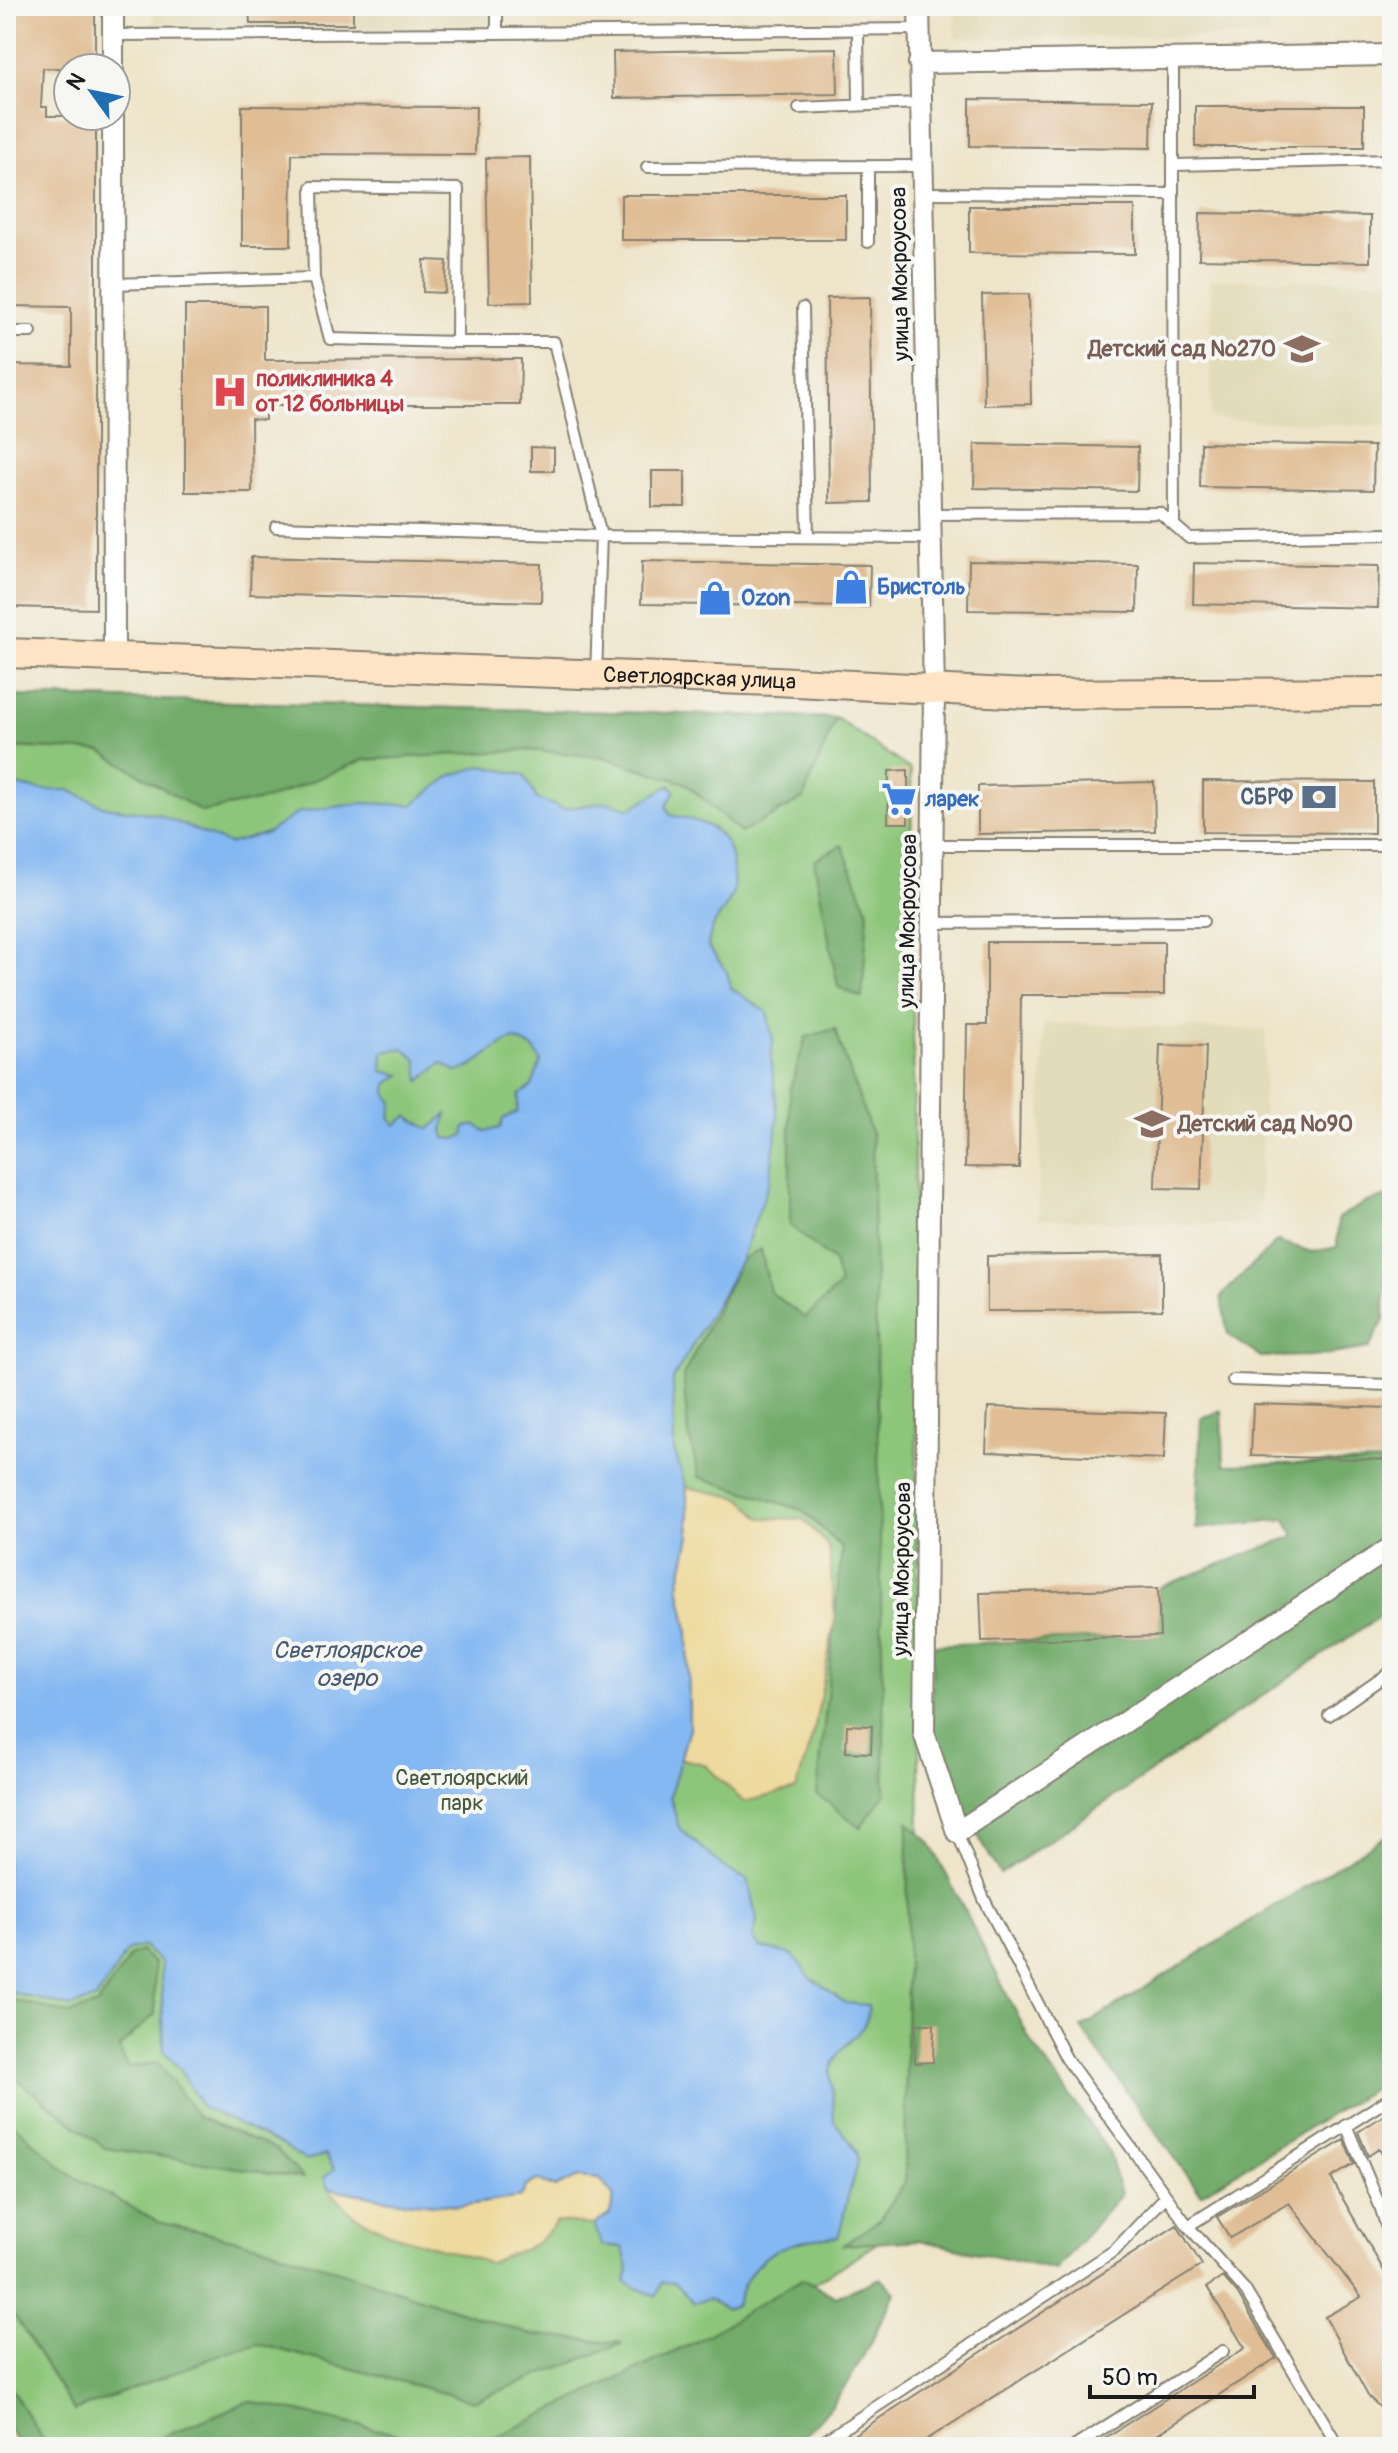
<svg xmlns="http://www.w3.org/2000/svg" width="1398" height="2453" viewBox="0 0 1398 2453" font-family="Pangolin,sans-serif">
<rect width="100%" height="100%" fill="#f6f6f2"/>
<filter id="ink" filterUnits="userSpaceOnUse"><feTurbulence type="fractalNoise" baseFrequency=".0125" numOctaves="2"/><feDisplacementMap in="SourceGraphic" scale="16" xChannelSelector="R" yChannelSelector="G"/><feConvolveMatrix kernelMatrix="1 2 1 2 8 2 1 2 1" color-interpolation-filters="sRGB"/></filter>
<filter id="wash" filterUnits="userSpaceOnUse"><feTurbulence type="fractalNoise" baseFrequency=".006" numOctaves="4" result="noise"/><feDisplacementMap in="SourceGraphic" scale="32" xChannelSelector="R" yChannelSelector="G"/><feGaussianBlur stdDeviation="1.8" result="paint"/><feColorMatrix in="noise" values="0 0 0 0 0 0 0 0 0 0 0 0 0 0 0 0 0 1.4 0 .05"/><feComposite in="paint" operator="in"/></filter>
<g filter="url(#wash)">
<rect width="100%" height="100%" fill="#eee4c9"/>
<path fill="#e2dcba" d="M 153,6 L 505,6 L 505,28 L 153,29 Z
M 955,6 L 1269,6 L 1269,36 L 955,38 Z
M 1392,275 L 1392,426 L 1211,419 L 1211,280 L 1387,280 Z
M 1044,1023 L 1266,1030 L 1259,1226 L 1038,1219 Z"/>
<path fill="#8dc67a" stroke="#54714b" stroke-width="2" d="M 6,696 L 836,718 L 911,770 L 920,1863 L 913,2220 L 654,2386 L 539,2447 L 34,2447 L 6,2405 Z"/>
<path fill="#72ab6a" stroke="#476443" stroke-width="2" d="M 6,696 L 836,718 L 803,799 L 741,833 L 685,783 L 603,757 L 528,750 L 363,760 L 268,799 L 202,812 L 101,751 L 6,747 Z
M 842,845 L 868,911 L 862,998 L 838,987 L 814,860 Z
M 835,1029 L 872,1135 L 885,1795 L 860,1827 L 817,1794 L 842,1548 L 802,1510 L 699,1477 L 688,1431 L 683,1376 L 740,1262 L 761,1249 L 770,1292 L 805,1318 L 840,1285 L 834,1262 L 790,1225 L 790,1090 L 806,1037 Z
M 1392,1195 L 1392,1269 L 1385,1279 L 1384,1320 L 1369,1348 L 1318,1356 L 1261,1357 L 1228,1335 L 1221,1296 L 1277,1241 L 1312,1252 L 1337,1247 L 1338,1218 L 1367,1202 Z
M 1222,1411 L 1224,1465 L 1392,1462 L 1392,1608 L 1000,1874 L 959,1802 L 932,1732 L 932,1645 L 1159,1636 L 1158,1588 L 1294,1536 L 1286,1519 L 1196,1529 L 1201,1418 Z
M 908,1822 L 930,1842 L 1030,2040 L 1109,2152 L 1121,2194 L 1056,2270 L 919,2240 L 843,2245 L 880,2219 L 905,2182 Z
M 1392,1832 L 1392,2077 L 1201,2194 L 1081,2028 Z
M 141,1951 L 154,1964 L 155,2014 L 119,2047 L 127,2067 L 158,2063 L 198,2117 L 276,2149 L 303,2178 L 105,2148 L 6,2071 L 6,1998 L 68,2014 L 97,2005 L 131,1955 Z
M 6,2117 L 69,2174 L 159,2222 L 264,2246 L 529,2334 L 623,2343 L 474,2401 L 258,2344 L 226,2353 L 74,2411 L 6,2302 Z
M 881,2278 L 895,2293 C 868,2348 840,2412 787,2447 L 475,2447 L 697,2341 L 802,2279 L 836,2297 Z
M 6,2380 L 47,2447 L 20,2447 L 6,2425 Z
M 249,2401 L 419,2439 L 406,2447 L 139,2447 Z"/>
<path fill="#eeda9e" stroke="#857b5d" stroke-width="2" d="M 686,1487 L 741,1498 L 761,1518 L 803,1519 L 829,1547 L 835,1619 L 814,1731 L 796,1789 L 744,1802 L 704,1764 L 678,1758 L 689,1728 L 688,1630 L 679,1585 L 690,1536 Z
M 578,2177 L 600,2179 L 614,2197 L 610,2214 L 594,2225 L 557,2222 L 537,2243 L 489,2263 L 389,2233 L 353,2215 L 328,2188 L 392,2200 L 459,2206 L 521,2197 L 526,2186 L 537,2180 L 555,2188 Z"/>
<path fill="#84b8f2" stroke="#506a87" stroke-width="2" fill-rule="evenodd" d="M 482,766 L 524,775 L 537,799 L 563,809 L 607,802 L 630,809 L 670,785 L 675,791 L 666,806 L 670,815 C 706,821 731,830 733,871 C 733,879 735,889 732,896 C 722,917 711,920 708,946 L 727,972 L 731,988 L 767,1012 L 773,1040 L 771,1059 L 778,1118 L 770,1180 L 740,1262 L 673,1379 L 674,1450 L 686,1487 L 690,1536 L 679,1585 L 688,1630 L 689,1728 L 670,1796 L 679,1828 L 726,1869 L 748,1880 L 757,1920 L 753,1936 L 759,1947 L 793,1955 L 810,1977 L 845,2003 L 868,2005 C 872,2034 837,2042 831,2069 C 829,2076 835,2107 834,2121 C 866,2160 860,2155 847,2200 C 844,2212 842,2225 838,2237 C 785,2240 752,2251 736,2305 L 726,2309 L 708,2299 L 694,2303 L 674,2283 L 662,2282 L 656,2297 L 625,2282 L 629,2270 L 622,2247 L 602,2245 L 594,2225 L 610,2214 L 614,2197 L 600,2179 L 578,2177 L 555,2188 L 537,2180 L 526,2186 L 521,2197 L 459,2206 L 392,2200 L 328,2188 L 324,2177 L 334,2169 L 326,2155 L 305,2160 L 282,2145 L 202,2107 L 178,2066 L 164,2051 L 161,1963 L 143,1946 L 128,1950 L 96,1999 L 70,2007 L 6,1991 L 6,783 L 40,790 L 69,790 L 105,807 L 157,814 L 229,844 L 267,833 L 299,812 L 363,803 L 412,805 L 452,775 ZM 515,1039 L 533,1048 L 541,1061 L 532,1086 L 519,1095 L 517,1112 L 503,1119 L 500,1128 L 485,1131 L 476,1125 L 465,1127 L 465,1134 L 456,1139 L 445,1138 L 443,1130 L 447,1114 L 429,1129 L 408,1116 L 395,1125 L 390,1117 L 393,1103 L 386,1093 L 387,1084 L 401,1075 L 382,1071 L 383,1052 L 403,1048 L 417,1060 L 420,1081 L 442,1063 L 457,1072 C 479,1067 493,1045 515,1039 Z"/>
<g id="blocks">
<path fill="#e0bd94" d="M 6,6 L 95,6 L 95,68 L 43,68 L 41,107 L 47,107 L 47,116 L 96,116 L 96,609 L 6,607 L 6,365 L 71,366 L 71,307 L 6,306 Z
M 249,6 L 353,6 L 353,24 L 250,24 Z
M 837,48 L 838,94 L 614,98 L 613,52 Z
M 970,99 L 1152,101 L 1151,148 L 970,146 Z
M 242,106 L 476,107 L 475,155 L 292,154 L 291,246 L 242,246 Z
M 1195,106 L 1364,106 L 1364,147 L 1195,147 Z
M 530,157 L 532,302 L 489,303 L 486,158 Z
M 621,195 L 846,195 L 846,240 L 621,240 Z
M 969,206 L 1135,206 L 1135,254 L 969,253 Z
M 1200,213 L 1370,216 L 1370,262 L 1199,259 Z
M 424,260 L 447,261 L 445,293 L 423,292 Z
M 1029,294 L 1031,404 L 984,405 L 982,295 Z
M 870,297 L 872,502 L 829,503 L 827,298 Z
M 185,306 L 265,306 L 265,360 L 521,359 L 520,405 L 265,405 L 265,420 L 251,419 L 252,492 L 185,492 Z
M 1201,443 L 1374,446 L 1373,490 L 1200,487 Z
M 975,444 L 1138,447 L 1137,491 L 974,488 Z
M 531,447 L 554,448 L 554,471 L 531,471 Z
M 652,471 L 685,471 L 685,507 L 652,507 Z
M 251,557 L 542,564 L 541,602 L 250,594 Z
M 642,561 L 870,565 L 869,607 L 641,604 Z
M 969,561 L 1138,564 L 1137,612 L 968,610 Z
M 1194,563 L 1379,566 L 1378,608 L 1193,604 Z
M 908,770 L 908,823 L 888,823 L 889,771 Z
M 1203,781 L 1374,782 L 1374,833 L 1203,832 Z
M 1154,782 L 1155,831 L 978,834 L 978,786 Z
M 987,942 L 1164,942 L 1164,995 L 1021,995 L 1019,1168 L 965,1167 L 967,1025 L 987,1025 Z
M 1160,1045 L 1206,1046 L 1201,1189 L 1155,1188 Z
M 1162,1254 L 1162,1310 L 987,1311 L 987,1256 Z
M 1253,1404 L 1392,1408 L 1392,1460 L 1251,1456 Z
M 988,1407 L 1166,1413 L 1164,1459 L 986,1452 Z
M 1158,1588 L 1160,1636 L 982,1641 L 980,1593 Z
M 847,1725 L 872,1726 L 871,1753 L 846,1752 Z
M 916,2024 L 934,2024 L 933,2062 L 915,2063 Z
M 1392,2110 L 1392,2170 L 1379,2149 L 1368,2156 L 1358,2132 Z
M 1344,2140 L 1354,2164 L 1331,2178 L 1392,2285 L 1392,2419 L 1368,2396 L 1325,2317 L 1361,2297 L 1289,2203 L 1230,2238 L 1217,2217 Z
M 1177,2225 L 1202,2265 L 915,2447 L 835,2447 Z
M 1223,2277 L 1237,2293 L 1276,2358 L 1138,2447 L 1091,2447 L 1245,2348 L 1207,2287 Z"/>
</g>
</g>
<g filter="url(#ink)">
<use href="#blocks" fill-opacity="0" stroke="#858072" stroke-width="2"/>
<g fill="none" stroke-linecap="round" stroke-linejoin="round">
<g stroke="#858072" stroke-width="14">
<path id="service" d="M 858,30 L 859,105
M 497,33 L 919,29
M 113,35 L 497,33 L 497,6
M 799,108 L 920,103
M 1174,165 L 1392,160
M 647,167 L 921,166
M 922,193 L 1173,194 L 1173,59
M 1173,194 L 1174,525
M 868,242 L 868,166
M 113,284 L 314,278 L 312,187 L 458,189 L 457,342 L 330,339 L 314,278
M 803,308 L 808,536
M 6,332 L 31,332
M 457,342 L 554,342 L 601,536 L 596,674
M 930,514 L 1160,513 L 1189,538 L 1392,534
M 276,527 L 601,536 L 931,538
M 933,845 L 1392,845
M 932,923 L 1203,921
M 1233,1380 L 1392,1385
M 1329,1715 L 1392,1671
M 957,1832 L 984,1899 L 1066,2058 L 1188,2226 L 1245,2290 L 1339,2447
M 1346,2125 L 1380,2206 L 1392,2199
M 1380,2206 L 1392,2244
M 1188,2226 L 1392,2097
M 815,2447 L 1115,2250 L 1166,2196
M 1074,2447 L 1223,2351"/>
</g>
<g stroke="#858072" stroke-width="24">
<path id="minor" d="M 113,6 L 113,68
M 919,6 L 934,690 L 924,1733 L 957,1832 L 1392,1547
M 919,63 L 1392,55
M 113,116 L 114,656"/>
</g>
<g stroke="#858072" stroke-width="32">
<g id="secondary">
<path id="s1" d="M 6,653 L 776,681 L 1029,694 L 1392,692"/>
</g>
</g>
<use href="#service" stroke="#fff" stroke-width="10"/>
<use href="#minor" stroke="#fff" stroke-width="20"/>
<use href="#secondary" stroke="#ffe4c6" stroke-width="28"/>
</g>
</g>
<defs>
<g id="school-bare" transform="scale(2.76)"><path d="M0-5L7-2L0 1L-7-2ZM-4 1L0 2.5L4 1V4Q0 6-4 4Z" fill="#8d6e63" stroke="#f6f6f2" stroke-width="2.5" paint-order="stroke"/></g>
<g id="hospital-bare" transform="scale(2.76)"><path d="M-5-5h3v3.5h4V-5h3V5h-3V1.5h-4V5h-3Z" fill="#e0444e" stroke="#f6f6f2" stroke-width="2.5" paint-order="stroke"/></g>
<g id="shop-bare" transform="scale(2.76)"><path d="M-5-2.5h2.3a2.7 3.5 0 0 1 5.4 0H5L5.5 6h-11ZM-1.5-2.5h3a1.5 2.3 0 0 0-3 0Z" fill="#3f7fe0" stroke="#f6f6f2" stroke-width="2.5" paint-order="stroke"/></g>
<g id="bank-bare" transform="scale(2.76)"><path d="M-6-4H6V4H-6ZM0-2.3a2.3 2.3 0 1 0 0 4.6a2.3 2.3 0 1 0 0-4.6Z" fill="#5c6f8a" stroke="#f6f6f2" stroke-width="2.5" paint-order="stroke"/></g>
<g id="supermarket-bare" transform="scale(2.76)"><path d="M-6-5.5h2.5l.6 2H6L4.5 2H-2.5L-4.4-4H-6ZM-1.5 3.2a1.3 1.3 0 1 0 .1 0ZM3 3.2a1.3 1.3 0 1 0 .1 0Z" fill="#3f7fe0" stroke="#f6f6f2" stroke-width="2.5" paint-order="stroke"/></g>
</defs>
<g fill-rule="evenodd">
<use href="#school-bare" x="1302" y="349"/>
<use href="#hospital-bare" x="230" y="392"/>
<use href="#shop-bare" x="851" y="587"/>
<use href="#shop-bare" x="715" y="598"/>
<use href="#bank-bare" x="1319" y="797"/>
<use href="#supermarket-bare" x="899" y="799"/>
<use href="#school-bare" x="1152" y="1124"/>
</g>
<g text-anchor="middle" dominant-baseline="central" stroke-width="8" stroke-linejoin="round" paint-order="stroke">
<g font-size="22" fill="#1c1c1c" stroke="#f6f6f2">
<text transform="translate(900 274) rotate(-91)">улица Мокроусова</text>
<text stroke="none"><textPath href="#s1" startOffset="694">Светлоярская улица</textPath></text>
<text transform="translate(908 921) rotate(-89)">улица Мокроусова</text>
<text transform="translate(902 1569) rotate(-89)">улица Мокроусова</text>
</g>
<g font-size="22" font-weight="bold" fill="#785e54" stroke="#f6f6f2" text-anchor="end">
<text x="1276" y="349">Детский сад №270</text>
<text x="1178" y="1124" text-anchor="start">Детский сад №90</text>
</g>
<g font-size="22" font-weight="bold" fill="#be3a42" stroke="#f6f6f2" text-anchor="start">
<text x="256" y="379">поликлиника 4<tspan x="256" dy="25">от 12 больницы</tspan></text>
</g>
<g font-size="22" font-weight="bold" fill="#366cbe" stroke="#f6f6f2" text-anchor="start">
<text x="877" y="587">Бристоль</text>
<text x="741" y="598">Ozon</text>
<text x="925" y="799">ларек</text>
</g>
<g font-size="22" font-weight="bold" fill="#4e5e75" stroke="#f6f6f2" text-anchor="end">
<text x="1293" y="797">СБРФ</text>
</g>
<g font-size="22" fill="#44583d" stroke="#f6f6f2">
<text x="462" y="1778">Светлоярский<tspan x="462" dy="25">парк</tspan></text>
</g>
<g font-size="24" font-style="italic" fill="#465a72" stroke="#f6f6f2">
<text x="347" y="1650">Светлоярское<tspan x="347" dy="28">озеро</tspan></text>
</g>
</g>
<rect width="1398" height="2453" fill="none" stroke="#f6f6f2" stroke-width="32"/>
<g transform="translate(92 92) rotate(303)"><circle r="38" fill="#f6f6f2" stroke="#9f9f9c" stroke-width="2"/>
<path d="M0-6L14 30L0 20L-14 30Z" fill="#1f6fb2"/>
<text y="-12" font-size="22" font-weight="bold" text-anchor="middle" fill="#1c1c1c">N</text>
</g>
<path d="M1090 2385v12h164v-12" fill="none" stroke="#1c1c1c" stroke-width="4"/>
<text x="1102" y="2385" font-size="24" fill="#1c1c1c" stroke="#f6f6f2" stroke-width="6" paint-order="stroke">50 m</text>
</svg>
